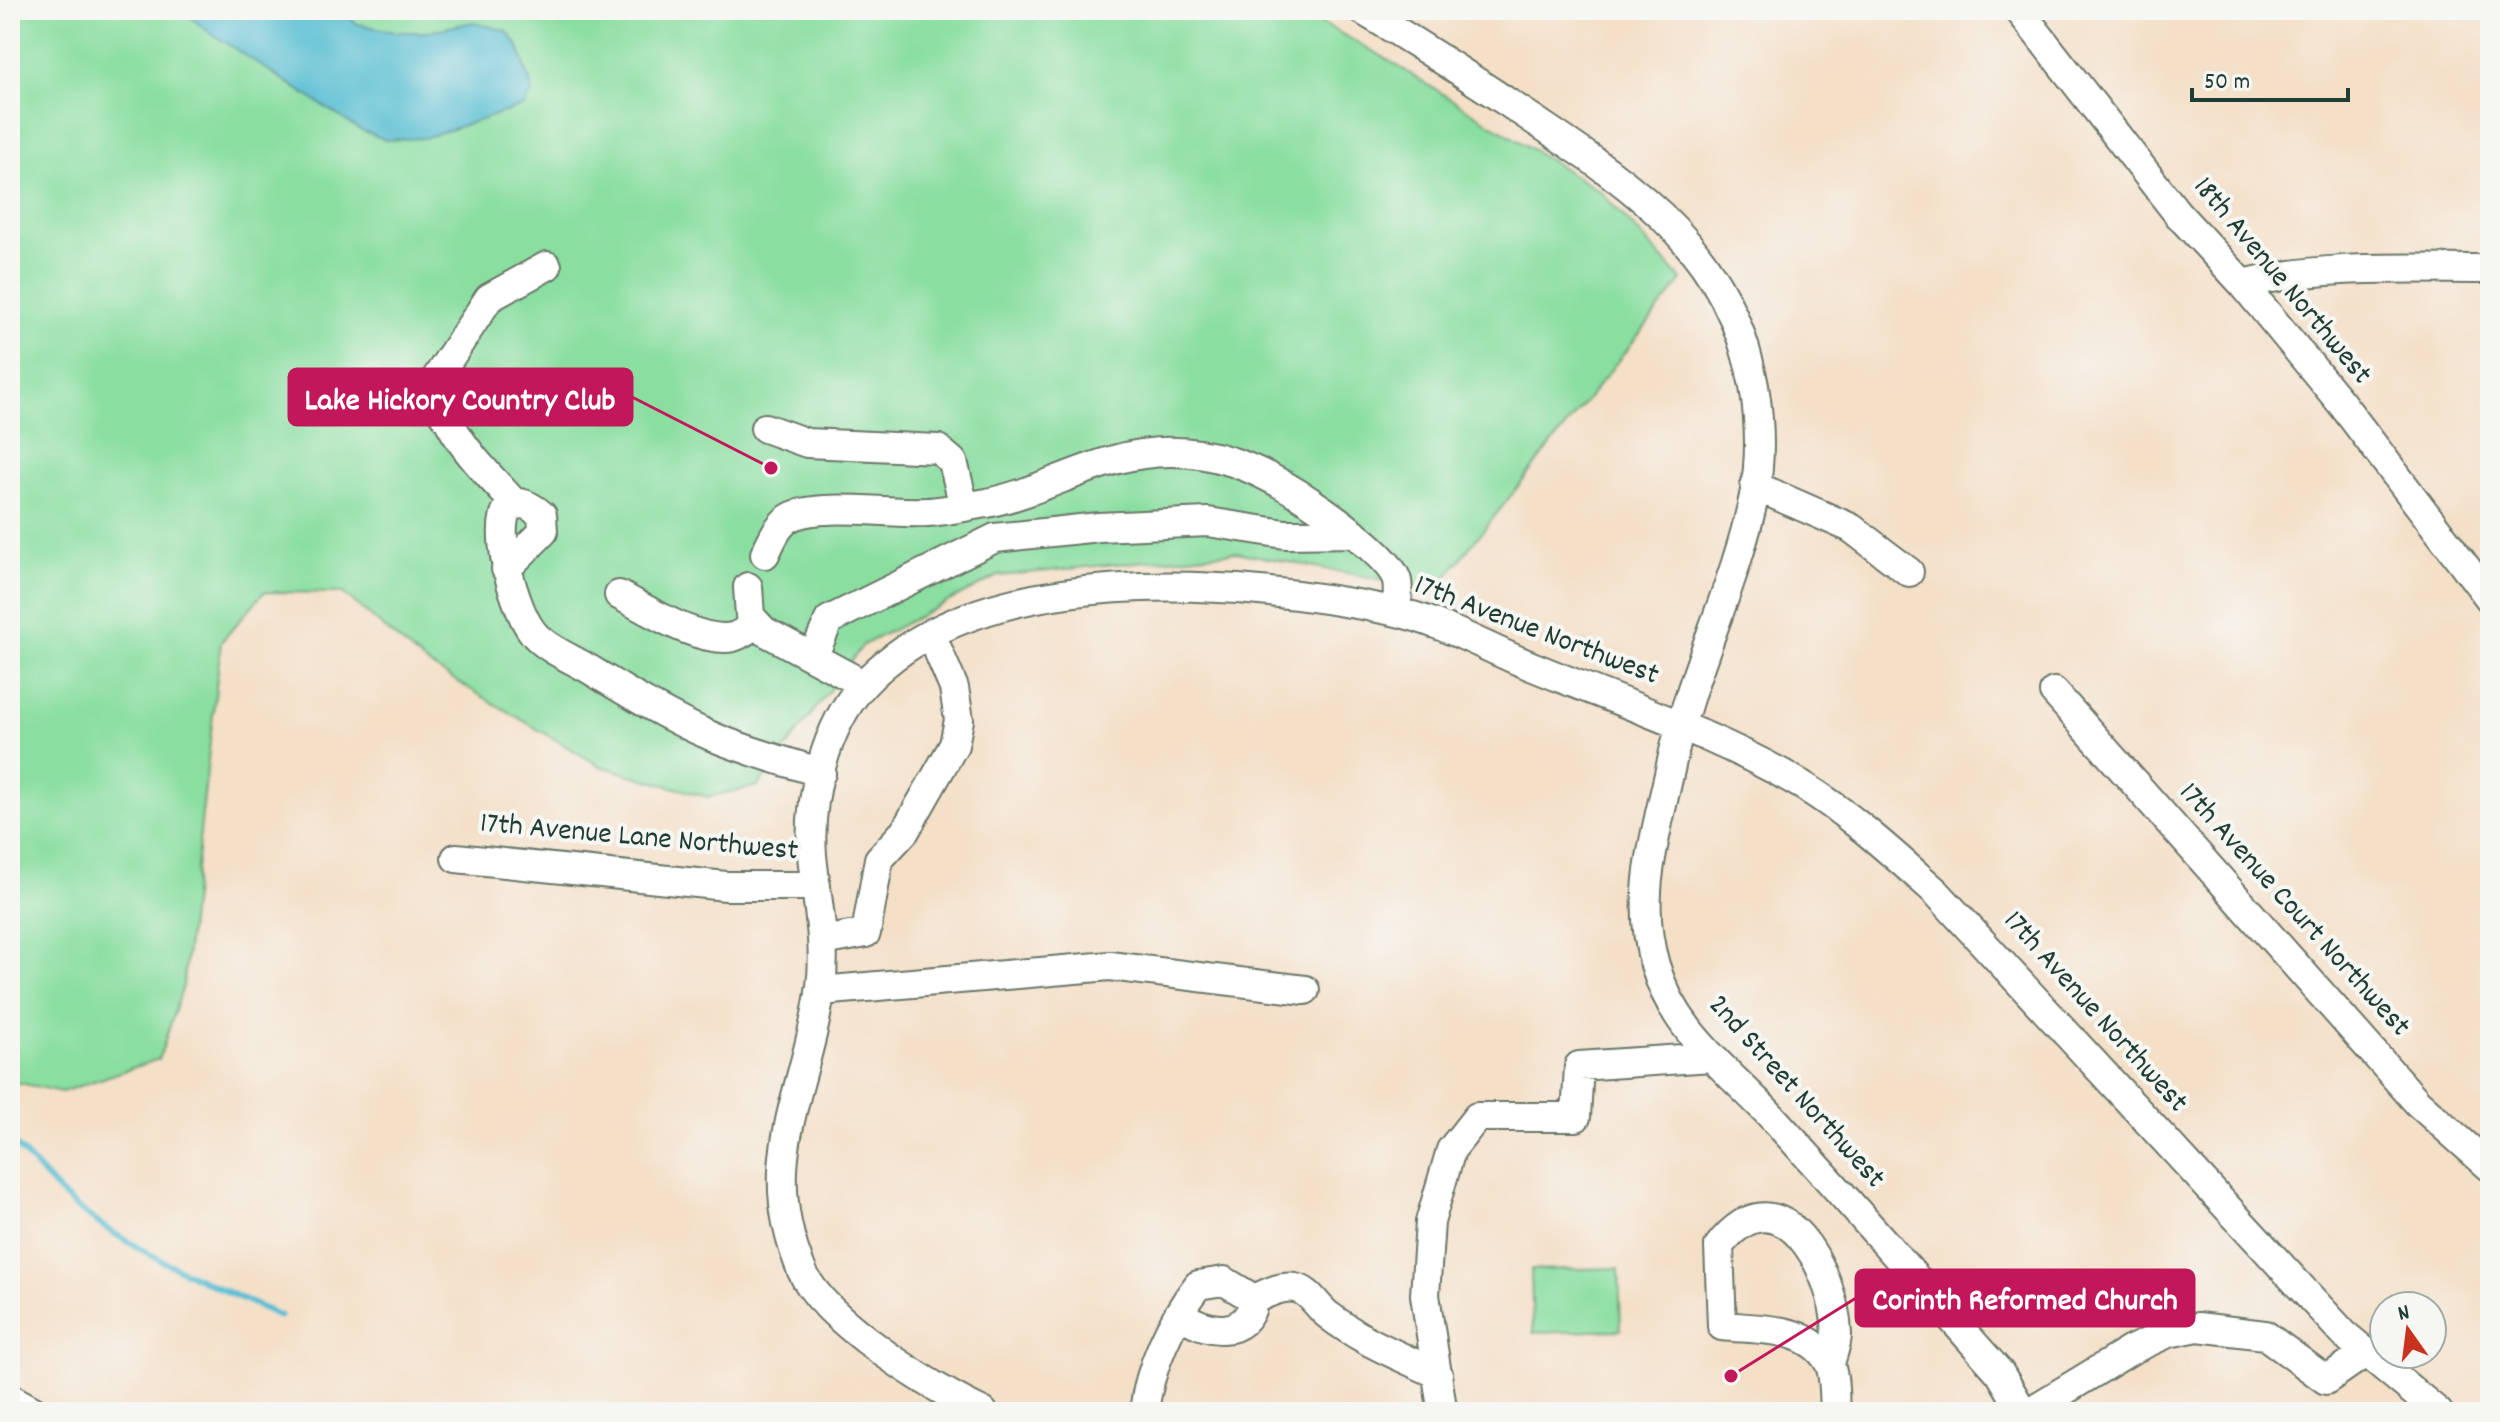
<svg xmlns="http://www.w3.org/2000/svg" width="2500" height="1422" viewBox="0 0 2500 1422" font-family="Dekko,sans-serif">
<rect width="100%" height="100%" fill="#f6f6f2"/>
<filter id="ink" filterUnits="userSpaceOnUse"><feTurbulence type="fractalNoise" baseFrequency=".0125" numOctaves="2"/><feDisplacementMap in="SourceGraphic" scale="16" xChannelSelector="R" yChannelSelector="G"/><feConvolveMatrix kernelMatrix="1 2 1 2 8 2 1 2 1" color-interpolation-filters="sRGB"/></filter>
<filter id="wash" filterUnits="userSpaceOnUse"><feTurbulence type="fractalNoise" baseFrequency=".006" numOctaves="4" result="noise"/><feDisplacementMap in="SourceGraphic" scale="32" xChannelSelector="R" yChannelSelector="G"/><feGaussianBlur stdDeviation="1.8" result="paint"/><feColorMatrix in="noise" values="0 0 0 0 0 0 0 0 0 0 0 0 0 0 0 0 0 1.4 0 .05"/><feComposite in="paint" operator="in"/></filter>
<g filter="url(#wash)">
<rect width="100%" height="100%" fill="#f4dfc7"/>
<path fill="#89dea0" stroke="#548e6a" stroke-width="2" d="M 10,10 L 1298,10 L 1380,55 L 1601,192 L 1682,280 L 1436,590 L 1236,552 L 998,576 L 863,645 L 758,786 L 707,797 L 600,766 L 424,662 L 343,593 L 264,592 L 221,642 L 183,986 L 159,1059 L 62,1092 L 10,1081 Z
M 1619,1268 L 1621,1330 L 1533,1333 L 1531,1270 Z"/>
<path fill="#55bdd2" stroke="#3a7d83" stroke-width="2" d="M 182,10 L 337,10 L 358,24 L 396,32 L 426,32 L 473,22 L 507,31 L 519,47 L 533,91 L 524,106 L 424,138 L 386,140 L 359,129 L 209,32 Z"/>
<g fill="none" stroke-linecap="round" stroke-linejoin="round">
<path stroke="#55bdd2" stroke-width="6" d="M 10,1140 C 36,1163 54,1192 84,1213 C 144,1257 213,1285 280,1316"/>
</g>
</g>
<g filter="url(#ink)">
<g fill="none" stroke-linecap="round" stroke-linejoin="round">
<g stroke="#6a7667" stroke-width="32">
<path id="minor" d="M 1362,10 C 1421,45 1477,82 1534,120 C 1640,191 1729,251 1754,386 C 1760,422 1761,461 1754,496 C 1735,588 1690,673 1671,765 C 1657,832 1634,896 1655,965 C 1674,1032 1728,1070 1773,1118 C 1850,1202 1924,1288 2000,1373 L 2023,1412
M 2019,10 L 2178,214 L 2243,284 L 2342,404 L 2490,599
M 2243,284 C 2325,264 2407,269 2490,269
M 765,428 L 807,443 L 938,449 L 953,462 L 964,506
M 1755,486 L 1851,528 L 1909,572
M 516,505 C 492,478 468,456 451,425 C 443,409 433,405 432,385 L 489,298 L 547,266
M 765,554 C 772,540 778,523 793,516 C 821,503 893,514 927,512 C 946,511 967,506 987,503 C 1031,494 1071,472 1114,460 C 1202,435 1268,470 1338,521 C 1354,533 1393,563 1397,581 C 1399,590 1397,602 1396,611
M 506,569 L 543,532 L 542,515 C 475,460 508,610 537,637 C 550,650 572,659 589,669 C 628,693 669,718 711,736 C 746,751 785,761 821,773
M 748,587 L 750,616 L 764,631 L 863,684
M 619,595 C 648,610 700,644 733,637 C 741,635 749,628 756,624
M 813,657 L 829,620 L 995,538 L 1099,527 L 1208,522 L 1285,534 L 1354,533
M 2054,692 L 2418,1103 L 2490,1167
M 456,858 L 726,886 L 816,886
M 823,941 L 866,933 L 879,859 L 905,831 L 954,745 L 959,720 L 954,688 L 931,634
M 820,991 L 1110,966 L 1305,990
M 1254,1299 C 1266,1294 1281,1285 1295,1288 C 1310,1290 1317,1307 1328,1315 C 1361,1341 1400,1356 1438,1374
M 1830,1364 C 1832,1355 1837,1344 1837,1334 C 1835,1272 1781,1166 1719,1246 L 1722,1326 C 1758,1330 1809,1325 1829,1363 C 1835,1375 1834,1398 1835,1412
M 10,1398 L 35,1412
M 983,1412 C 933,1389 824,1321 802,1271 C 755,1161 807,1093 821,986 C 827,942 816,898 812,855 C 808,799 825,727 863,685 C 979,558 1241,579 1393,611 C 1440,621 1481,645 1524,663 C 1618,702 1714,733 1802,785 C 1851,815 1893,854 1936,892 L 2344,1334 L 2438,1412
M 1144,1412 C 1149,1368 1171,1320 1198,1285 L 1224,1281 L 1254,1299 C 1248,1340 1205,1333 1179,1313
M 1438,1412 L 1442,1408 L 1425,1295 L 1430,1222 L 1451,1150 L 1477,1117 L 1576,1117 L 1579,1066 L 1712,1057
M 2029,1412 L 2131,1350 L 2168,1333 L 2198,1327 L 2265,1335 L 2326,1380 L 2365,1353"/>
</g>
<use href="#minor" stroke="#fff" stroke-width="28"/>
</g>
</g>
<g text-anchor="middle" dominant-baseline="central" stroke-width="8" stroke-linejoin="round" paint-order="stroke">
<g font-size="30" fill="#1f3d34" stroke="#f6f6f2">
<text transform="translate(2281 282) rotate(50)">18th Avenue Northwest</text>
<text transform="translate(1536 632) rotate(21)">17th Avenue Northwest</text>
<text transform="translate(639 839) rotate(5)">17th Avenue Lane Northwest</text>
<text transform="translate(2293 911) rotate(48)">17th Avenue Court Northwest</text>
<text transform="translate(2094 1013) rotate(48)">17th Avenue Northwest</text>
<text transform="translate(1795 1093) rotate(48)">2nd Street Northwest</text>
</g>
</g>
<path fill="none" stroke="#c2185b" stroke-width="3" d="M771 468L632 397M1731 1376L1856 1298"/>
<g fill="#c2185b" stroke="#f6f6f2" stroke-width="3">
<circle cx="771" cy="468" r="8"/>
<circle cx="1731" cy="1376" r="8"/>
</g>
<g fill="#c2185b" stroke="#c2185b" stroke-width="3">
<rect x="289" y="369" width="343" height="56" rx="8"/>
<rect x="1856" y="1270" width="338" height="56" rx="8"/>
</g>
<g font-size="32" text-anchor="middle" font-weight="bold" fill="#fff">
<text x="460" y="409">Lake Hickory Country Club</text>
<text x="2025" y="1309">Corinth Reformed Church</text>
</g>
<rect width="2500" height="1422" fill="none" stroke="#f6f6f2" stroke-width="40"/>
<g transform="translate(2408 1330) rotate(346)"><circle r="38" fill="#f6f6f2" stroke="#a0aca6" stroke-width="2"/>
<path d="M0-6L14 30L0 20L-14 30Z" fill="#c8321e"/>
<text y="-12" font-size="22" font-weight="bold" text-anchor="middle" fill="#1f3d34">N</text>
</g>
<path d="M2192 88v12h156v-12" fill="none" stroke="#1f3d34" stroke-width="4"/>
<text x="2204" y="88" font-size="24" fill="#1f3d34" stroke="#f6f6f2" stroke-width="6" paint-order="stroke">50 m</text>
</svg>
